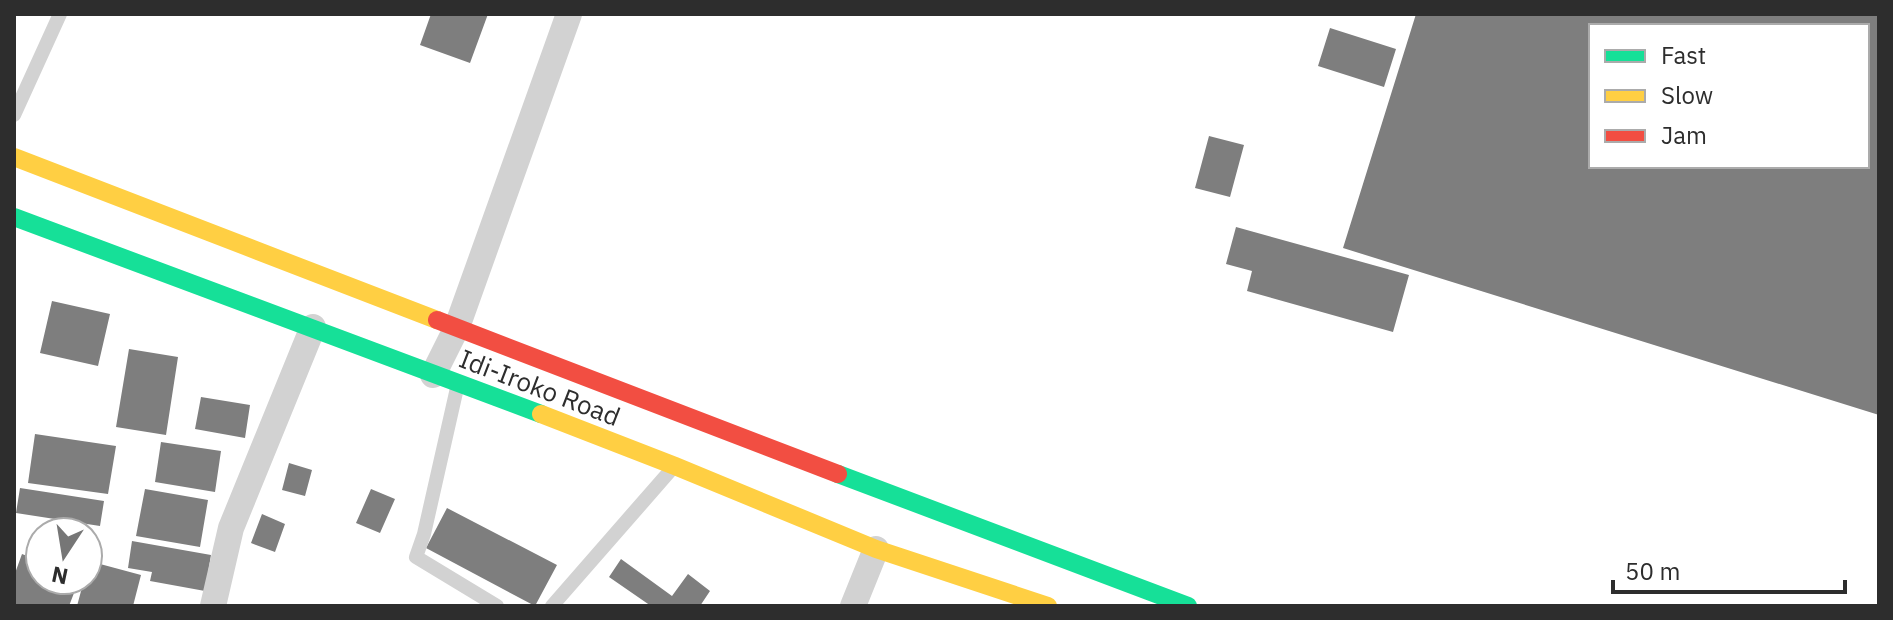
<svg xmlns="http://www.w3.org/2000/svg" width="1893" height="620" viewBox="0 0 1893 620" font-family="'IBM Plex Sans',sans-serif">
<rect width="100%" height="100%" fill="#fff"/>
<path fill="#7e7e7e" fill-rule="evenodd" d="M 431,14 L 488,14 L 470,63 L 420,45 Z
M 1416,14 L 1879,14 L 1879,415 L 1343,248 ZM 1591,26 L 1867,26 L 1867,166 L 1591,166 Z
M 1330,28 L 1396,49 L 1384,87 L 1318,66 Z
M 1209,136 L 1244,145 L 1230,197 L 1195,188 Z
M 1236,227 L 1409,275 L 1393,332 L 1247,291 L 1252,271 L 1226,264 Z
M 52,301 L 110,314 L 98,366 L 40,353 Z
M 129,349 L 178,357 L 166,435 L 116,427 Z
M 201,397 L 250,405 L 245,438 L 195,429 Z
M 35,434 L 116,446 L 108,494 L 28,483 Z
M 161,442 L 221,451 L 215,492 L 155,482 Z
M 289,463 L 312,470 L 305,496 L 282,490 Z
M 20,488 L 104,501 L 100,526 L 16,513 Z
M 145,489 L 208,500 L 200,547 L 136,536 Z
M 371,489 L 395,499 L 380,533 L 356,523 Z
M 447,508 L 557,565 L 535,606 L 426,548 Z
M 262,514 L 285,524 L 275,552 L 251,543 Z
M 132,541 L 211,555 L 205,591 L 150,581 L 152,572 L 128,568 Z
M 22,554 L 40,561 L 40,580 L 79,580 L 69,606 L 14,606 L 14,576 Z
M 621,559 L 672,596 L 688,574 L 710,591 L 700,606 L 651,606 L 609,577 Z
M 89,561 L 141,575 L 133,606 L 77,606 L 84,580 L 88,580 Z"/>
<g fill="none" stroke-linecap="round" stroke-linejoin="round">
<path stroke="#d2d2d2" stroke-width="14" d="M 14,115 L 60,14
M 457,388 L 424,534 L 416,557 L 497,606
M 552,606 L 670,471"/>
<path stroke="#d2d2d2" stroke-width="26" d="M 433,375 L 457,327 L 569,14
M 213,606 L 231,528 L 313,327
M 853,606 L 876,549"/>
<path stroke="#16e098" stroke-width="18" d="M 14,217 L 541,414
M 838,474 L 1188,606"/>
<path stroke="#ffcf43" stroke-width="18" d="M 14,157 L 437,320
M 541,414 L 675,466 L 876,549 L 1048,606"/>
<path stroke="#f24e42" stroke-width="18" d="M 437,320 L 838,474"/>
</g>
<g text-anchor="middle" dominant-baseline="central" stroke-width="8" stroke-linejoin="round" paint-order="stroke">
<g font-size="26" fill="#2d2d2d" stroke="#fff">
<text transform="translate(540 387) rotate(21)">Idi-Iroko Road</text>
</g>
</g>
<rect width="1893" height="620" fill="none" stroke="#2d2d2d" stroke-width="32"/>
<rect x="1589" y="24" width="280" height="144" fill="#ffffff" stroke="#ababab" stroke-width="2"/>
<rect x="1605" y="50" width="40" height="12" fill="#16e098" stroke="#ababab" stroke-width="2"/>
<text x="1661" y="64" font-size="24" fill="#2d2d2d">Fast</text>
<rect x="1605" y="90" width="40" height="12" fill="#ffcf43" stroke="#ababab" stroke-width="2"/>
<text x="1661" y="104" font-size="24" fill="#2d2d2d">Slow</text>
<rect x="1605" y="130" width="40" height="12" fill="#f24e42" stroke="#ababab" stroke-width="2"/>
<text x="1661" y="144" font-size="24" fill="#2d2d2d">Jam</text>
<g transform="translate(64 556) rotate(192)"><circle r="38" fill="#ffffff" stroke="#ababab" stroke-width="2"/>
<path d="M0-6L14 30L0 20L-14 30Z" fill="#767676"/>
<text y="-12" font-size="22" font-weight="bold" text-anchor="middle" fill="#2d2d2d">N</text>
</g>
<path d="M1613 580v12h232v-12" fill="none" stroke="#2d2d2d" stroke-width="4"/>
<text x="1625" y="580" font-size="24" fill="#2d2d2d" stroke="#ffffff" stroke-width="6" paint-order="stroke">50 m</text>
</svg>
